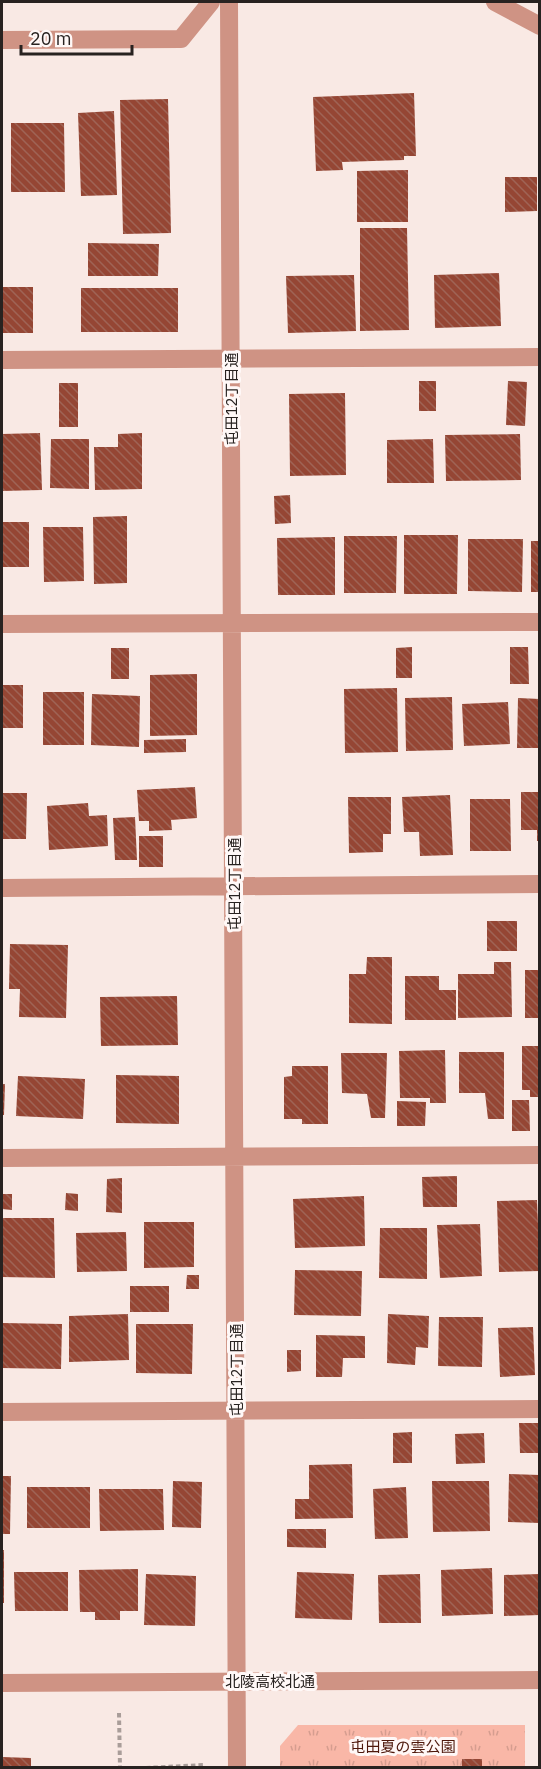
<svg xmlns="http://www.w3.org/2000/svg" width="541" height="1769" viewBox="0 0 541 1769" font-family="'IBM Plex Sans','Noto Sans JP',sans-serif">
<defs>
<pattern id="park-tufts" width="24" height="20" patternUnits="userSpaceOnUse" patternTransform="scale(1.5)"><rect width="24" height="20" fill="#f9b7a7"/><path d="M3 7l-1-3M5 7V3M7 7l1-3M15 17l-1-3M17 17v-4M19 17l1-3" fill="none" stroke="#d59d8f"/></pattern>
<pattern id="building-back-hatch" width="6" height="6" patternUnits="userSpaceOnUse" patternTransform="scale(1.5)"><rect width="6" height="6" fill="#954634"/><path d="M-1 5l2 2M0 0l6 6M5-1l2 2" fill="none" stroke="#9f6456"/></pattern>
</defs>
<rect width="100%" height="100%" fill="#f9e9e4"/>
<path fill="url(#park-tufts)" d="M 298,1725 L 525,1725 L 525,1767 L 280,1768 L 280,1746 Z"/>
<path fill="url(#building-back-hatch)" d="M 414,93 L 416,156 L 404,156 L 404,160 L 342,162 L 343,170 L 316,171 L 313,97 Z
M 168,99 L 171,233 L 123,234 L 120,100 Z
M 114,111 L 117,195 L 81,196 L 78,113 Z
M 11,123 L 64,123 L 65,192 L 11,192 Z
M 408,170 L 408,222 L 357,222 L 357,171 Z
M 505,177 L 537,177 L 537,211 L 505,212 Z
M 360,228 L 407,228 L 409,330 L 360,331 Z
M 88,243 L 159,244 L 158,276 L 88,276 Z
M 499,273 L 501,326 L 435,328 L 434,275 Z
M 354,275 L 356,331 L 288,333 L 286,276 Z
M 2,287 L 33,287 L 33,333 L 2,333 Z
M 81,288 L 178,288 L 178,332 L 81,332 Z
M 419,381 L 436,381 L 436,411 L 419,411 Z
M 508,381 L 527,382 L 525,426 L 506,425 Z
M 59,383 L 78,383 L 78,427 L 59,427 Z
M 345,393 L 346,475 L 290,476 L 289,394 Z
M 40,433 L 42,490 L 2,491 L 2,434 Z
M 142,433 L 142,489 L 95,490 L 94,447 L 118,447 L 118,434 Z
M 520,434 L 521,480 L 446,481 L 445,435 Z
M 51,439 L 89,439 L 89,489 L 50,488 Z
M 433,439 L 434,483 L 387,483 L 387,440 Z
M 290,495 L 291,523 L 275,524 L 274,496 Z
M 127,516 L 127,583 L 94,584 L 93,517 Z
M 2,522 L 29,522 L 29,567 L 2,567 Z
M 43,527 L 83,527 L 84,581 L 44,582 Z
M 404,535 L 458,535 L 457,594 L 404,594 Z
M 344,536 L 397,536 L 396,593 L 344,593 Z
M 335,537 L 335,595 L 278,595 L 277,538 Z
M 468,539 L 523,539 L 522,592 L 468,591 Z
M 531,541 L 540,541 L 540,592 L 531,592 Z
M 412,647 L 412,678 L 396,678 L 396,648 Z
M 510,647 L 528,647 L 529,684 L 510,684 Z
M 111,648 L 129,648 L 129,679 L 111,679 Z
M 197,674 L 197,735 L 150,736 L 150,675 Z
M 2,685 L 23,685 L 23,728 L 2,728 Z
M 397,688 L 398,752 L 345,753 L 344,689 Z
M 43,692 L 84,692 L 84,745 L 43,745 Z
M 92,694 L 140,696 L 139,747 L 91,745 Z
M 452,697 L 453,750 L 406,751 L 405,698 Z
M 518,698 L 540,699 L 540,748 L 517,748 Z
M 508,702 L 510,744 L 464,746 L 462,704 Z
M 186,739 L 186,752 L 144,753 L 144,740 Z
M 195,787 L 197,818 L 171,820 L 172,830 L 149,831 L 149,821 L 139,821 L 137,790 Z
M 521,792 L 540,792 L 540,841 L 537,841 L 537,830 L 521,830 Z
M 2,793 L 27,793 L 26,839 L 2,839 Z
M 450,795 L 453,855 L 420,856 L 419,832 L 404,832 L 402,797 Z
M 348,797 L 391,797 L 391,834 L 383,834 L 383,852 L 349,853 Z
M 470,799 L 510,799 L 511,851 L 470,851 Z
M 88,803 L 89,816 L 107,815 L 108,846 L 49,850 L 47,806 Z
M 135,817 L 137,860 L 115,860 L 113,818 Z
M 139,836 L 163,836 L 163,867 L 139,867 Z
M 487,921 L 517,921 L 517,951 L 487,951 Z
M 10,944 L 68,945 L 66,1018 L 19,1017 L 20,989 L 9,989 Z
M 367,957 L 392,957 L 392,1024 L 349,1023 L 349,974 L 366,974 Z
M 494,962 L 511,962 L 512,1017 L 458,1018 L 458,974 L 494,974 Z
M 525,970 L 540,970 L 540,1018 L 525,1018 Z
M 405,976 L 439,976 L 439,990 L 456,990 L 456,1020 L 405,1020 Z
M 177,996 L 178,1045 L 101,1046 L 100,997 Z
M 522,1046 L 540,1046 L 540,1097 L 530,1097 L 530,1090 L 522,1090 Z
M 445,1050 L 446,1103 L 430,1103 L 430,1098 L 400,1098 L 399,1051 Z
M 459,1052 L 504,1052 L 504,1119 L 488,1119 L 485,1093 L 459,1093 Z
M 341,1053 L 387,1053 L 385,1118 L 371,1118 L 367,1094 L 342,1093 Z
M 292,1066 L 328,1066 L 328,1124 L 302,1124 L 302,1119 L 284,1119 L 284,1077 L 292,1076 Z
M 116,1075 L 179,1076 L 179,1124 L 116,1123 Z
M 18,1076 L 85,1079 L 83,1119 L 16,1116 Z
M 2,1084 L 5,1084 L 4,1115 L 2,1115 Z
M 512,1100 L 529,1100 L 530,1131 L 512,1131 Z
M 397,1101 L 426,1102 L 425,1126 L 397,1126 Z
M 457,1176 L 457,1207 L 423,1207 L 422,1177 Z
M 122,1178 L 122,1213 L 106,1212 L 107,1179 Z
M 66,1193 L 78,1194 L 78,1211 L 65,1210 Z
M 2,1194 L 12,1194 L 12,1210 L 2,1209 Z
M 364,1196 L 365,1246 L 295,1248 L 293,1199 Z
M 537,1200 L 540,1271 L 499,1272 L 497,1201 Z
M 2,1218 L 54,1218 L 55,1278 L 2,1277 Z
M 144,1222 L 194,1222 L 194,1267 L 144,1268 Z
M 480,1224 L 482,1276 L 440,1278 L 437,1225 Z
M 380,1228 L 427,1228 L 427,1279 L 379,1278 Z
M 126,1232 L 127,1271 L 77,1272 L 76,1233 Z
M 295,1270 L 362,1271 L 361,1316 L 294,1315 Z
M 187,1275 L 199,1275 L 199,1289 L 186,1289 Z
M 130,1286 L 169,1286 L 169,1312 L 130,1312 Z
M 128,1314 L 129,1360 L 69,1362 L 69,1316 Z
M 388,1314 L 429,1316 L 428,1348 L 416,1347 L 415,1365 L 387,1363 Z
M 439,1317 L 483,1317 L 482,1367 L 438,1366 Z
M 2,1323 L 62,1324 L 61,1369 L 2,1368 Z
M 136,1324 L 193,1324 L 192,1374 L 136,1373 Z
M 533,1327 L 535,1375 L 500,1377 L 498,1328 Z
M 316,1335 L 365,1336 L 365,1358 L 343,1358 L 342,1377 L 316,1377 Z
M 287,1350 L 301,1350 L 301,1371 L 287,1372 Z
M 519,1423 L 540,1423 L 540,1453 L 520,1453 Z
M 412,1432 L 412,1463 L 393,1463 L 393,1433 Z
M 484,1433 L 485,1463 L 456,1464 L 455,1434 Z
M 352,1464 L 353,1518 L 295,1519 L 295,1499 L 309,1499 L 309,1465 Z
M 509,1474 L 540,1475 L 540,1523 L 508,1522 Z
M 2,1476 L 11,1476 L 10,1534 L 2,1534 Z
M 173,1481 L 202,1482 L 201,1528 L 172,1527 Z
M 432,1481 L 489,1481 L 490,1531 L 433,1532 Z
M 27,1487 L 90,1487 L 90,1528 L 27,1528 Z
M 406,1487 L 408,1538 L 375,1539 L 373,1489 Z
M 99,1489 L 163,1489 L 164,1530 L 100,1531 Z
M 287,1529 L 326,1529 L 326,1548 L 287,1547 Z
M 2,1550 L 4,1550 L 4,1603 L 2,1603 Z
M 492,1568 L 493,1614 L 442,1616 L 441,1570 Z
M 138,1569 L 138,1611 L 120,1611 L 120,1620 L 95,1620 L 95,1612 L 80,1612 L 79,1570 Z
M 14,1572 L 68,1572 L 68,1611 L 15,1611 Z
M 297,1572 L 354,1574 L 352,1620 L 295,1618 Z
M 146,1574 L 196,1576 L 195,1626 L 144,1625 Z
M 420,1574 L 421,1623 L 379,1623 L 378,1575 Z
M 540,1574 L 540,1615 L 504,1616 L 504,1575 Z
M 2,1757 L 31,1758 L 31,1768 L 2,1768 Z
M 462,1759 L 482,1759 L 482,1768 L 462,1768 Z"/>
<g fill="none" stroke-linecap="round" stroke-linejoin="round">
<path stroke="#a99d99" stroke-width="4" stroke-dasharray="4.5 3" stroke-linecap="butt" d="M 119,1713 L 120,1768
M 146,1768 L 204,1765"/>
<path stroke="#cf9384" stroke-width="18" d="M 229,2 L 237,1768
M 495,2 L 540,26
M 2,40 L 181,39 L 211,2
M 2,360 L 540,357
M 2,624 L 540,622
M 2,888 L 540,884
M 2,1158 L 540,1155
M 2,1412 L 540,1409
M 2,1683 L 540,1680"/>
</g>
<g text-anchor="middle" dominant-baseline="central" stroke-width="6" stroke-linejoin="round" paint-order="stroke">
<g font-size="15" fill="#282220" stroke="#fff8f7">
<text transform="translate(231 399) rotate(-90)">屯田12丁目通</text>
<text transform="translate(234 884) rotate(-90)">屯田12丁目通</text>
<text transform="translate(236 1370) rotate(-90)">屯田12丁目通</text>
<text x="270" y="1681">北陵高校北通</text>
</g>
<g font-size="15" fill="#4e180b" stroke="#fff8f7">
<text x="403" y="1746">屯田夏の雲公園</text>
</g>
</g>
<rect width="541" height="1769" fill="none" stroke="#282220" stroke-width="6"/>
<path d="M21 45v9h111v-9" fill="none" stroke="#282220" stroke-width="3"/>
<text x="30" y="45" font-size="18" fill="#282220" stroke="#fff8f7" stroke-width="4.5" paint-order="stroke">20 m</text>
</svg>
